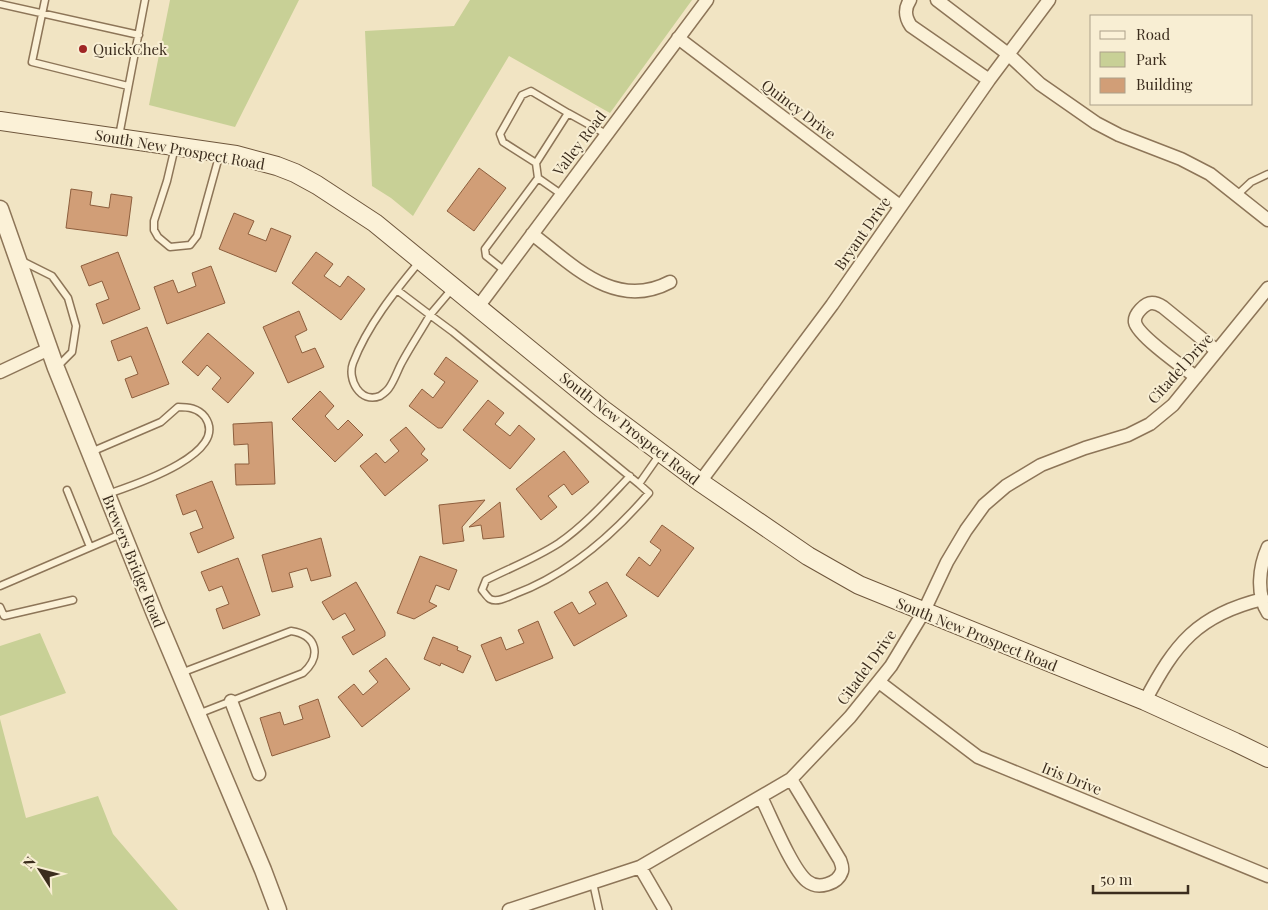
<svg xmlns="http://www.w3.org/2000/svg" width="1268" height="910" viewBox="0 0 1268 910" font-family="'Playfair Display',serif">
<rect width="100%" height="100%" fill="#f1e4c3"/>
<path fill="#c8d096" d="M 170,0 L 299,0 L 235,127 L 149,105 Z
M 470,0 L 692,0 L 610,113 L 509,56 L 413,216 L 391,198 L 372,186 L 365,31 L 454,26 Z
M 40,633 L 66,693 L 0,716 L 0,646 Z
M 0,719 L 26,818 L 98,796 L 113,834 L 178,910 L 0,910 Z"/>
<path fill="#d19e77" stroke="#8d5e3d" d="M 479,168 L 506,188 L 474,231 L 447,211 Z
M 71,189 L 92,192 L 90,205 L 109,208 L 111,194 L 132,197 L 127,236 L 66,228 Z
M 234,213 L 254,221 L 248,234 L 266,241 L 271,228 L 291,236 L 276,272 L 219,249 Z
M 118,252 L 140,309 L 103,324 L 96,304 L 109,299 L 102,281 L 89,286 L 81,266 Z
M 316,252 L 333,264 L 324,276 L 340,287 L 348,276 L 365,289 L 341,320 L 292,283 Z
M 211,266 L 225,303 L 167,324 L 154,287 L 173,280 L 178,293 L 196,286 L 192,273 Z
M 299,311 L 307,330 L 295,336 L 302,353 L 315,348 L 324,367 L 288,383 L 263,327 Z
M 147,327 L 169,384 L 132,398 L 125,379 L 138,374 L 131,356 L 118,361 L 111,341 Z
M 208,333 L 254,373 L 228,403 L 212,389 L 221,378 L 207,365 L 198,376 L 182,362 Z
M 446,357 L 478,381 L 442,428 L 438,428 L 409,406 L 422,389 L 433,398 L 445,382 L 434,374 Z
M 320,391 L 334,406 L 325,416 L 338,430 L 348,420 L 363,435 L 335,462 L 292,419 Z
M 488,400 L 504,413 L 495,424 L 510,436 L 519,425 L 535,439 L 510,469 L 463,430 Z
M 272,422 L 275,484 L 236,485 L 235,464 L 249,464 L 248,444 L 234,445 L 233,424 Z
M 406,427 L 425,449 L 421,454 L 428,460 L 385,496 L 360,466 L 376,453 L 385,463 L 399,451 L 390,440 Z
M 564,451 L 589,482 L 572,495 L 564,484 L 548,496 L 557,507 L 541,520 L 516,489 Z
M 212,481 L 234,538 L 198,553 L 190,533 L 203,528 L 196,510 L 183,515 L 176,495 Z
M 485,500 L 462,527 L 464,541 L 443,544 L 439,505 Z
M 500,502 L 504,537 L 483,539 L 481,525 L 469,527 Z
M 662,525 L 694,548 L 658,597 L 626,575 L 639,557 L 650,566 L 661,550 L 650,542 Z
M 321,538 L 331,576 L 311,581 L 307,568 L 289,573 L 293,587 L 272,592 L 262,555 Z
M 420,556 L 457,570 L 449,590 L 436,585 L 429,602 L 437,606 L 414,619 L 397,613 Z
M 238,558 L 260,615 L 223,629 L 216,609 L 229,604 L 222,586 L 209,591 L 201,572 Z
M 356,582 L 385,632 L 385,636 L 353,655 L 342,637 L 355,630 L 345,613 L 333,620 L 322,602 Z
M 607,582 L 627,616 L 574,646 L 554,612 L 572,602 L 579,614 L 596,604 L 589,592 Z
M 538,621 L 553,658 L 496,681 L 481,645 L 501,637 L 506,650 L 524,643 L 518,630 Z
M 433,637 L 458,647 L 457,650 L 471,656 L 463,673 L 441,663 L 440,666 L 424,659 Z
M 386,658 L 410,689 L 362,727 L 338,697 L 354,684 L 363,695 L 378,682 L 369,671 Z
M 318,699 L 330,737 L 272,756 L 260,718 L 280,712 L 284,725 L 303,719 L 299,706 Z"/>
<g fill="none" stroke-linecap="round" stroke-linejoin="round">
<g stroke="#8d7558" stroke-width="9">
<path id="service" d="M 45,0 L 32,62 L 128,86
M 0,4 L 139,35
M 568,113 L 606,134
M 119,136 L 145,0
M 175,147 L 167,181 L 154,221 L 154,230 L 158,237 L 170,247 L 190,245 L 197,236 L 220,153
M 536,163 L 568,113 L 531,91 L 522,95 L 500,134 L 503,142 L 536,163 L 538,178
M 1236,196 L 1251,182 L 1268,174
M 22,261 L 52,276 L 68,298 L 76,326 L 72,352 L 57,367
M 420,261 C 395,291 367,326 353,363 C 347,379 360,404 380,396 C 383,394 387,391 389,388 C 394,381 397,372 401,364 C 410,347 421,331 430,315 L 453,332 L 639,484 L 660,454
M 505,271 L 486,256 L 485,249 L 538,178 L 561,194
M 397,290 L 430,315 L 452,289
M 91,452 L 161,422 L 178,407 C 188,407 198,408 205,417 C 231,454 131,486 108,494
M 630,476 C 607,500 586,524 559,543 C 536,558 510,568 486,580 L 482,590 C 484,592 487,597 490,599 C 497,603 508,597 515,594 C 569,574 612,536 649,493 L 639,484
M 67,490 L 90,547
M 0,586 L 121,534
M 0,607 L 4,616 L 73,600
M 181,673 L 291,631 C 317,635 322,656 303,673 L 198,714
M 593,883 L 599,910"/>
</g>
<g stroke="#8d7558" stroke-width="15">
<path id="minor" d="M 910,0 C 904,9 905,17 911,26 L 989,80
M 937,0 L 1008,54 L 1040,84 L 1096,123 L 1119,135 L 1181,159 L 1210,174 L 1268,220
M 678,38 L 900,206
M 532,234 C 573,265 615,311 670,282
M 478,307 L 707,0
M 0,372 L 49,349
M 1196,377 C 1184,368 1137,335 1135,322 C 1134,314 1145,303 1152,303 C 1156,303 1160,305 1163,307 L 1217,351
M 700,482 L 832,305 L 989,80 L 1049,0
M 1268,547 C 1259,567 1256,594 1268,613
M 879,682 L 978,757 L 1268,876
M 231,701 L 259,774
M 1145,701 C 1175,644 1197,615 1263,599
M 761,797 C 771,817 792,869 807,881 C 818,890 838,884 842,871 C 843,867 841,863 840,860 L 791,779
M 640,867 L 665,910
M 509,910 L 640,867 L 791,779 L 850,717 L 891,666 L 923,613 L 947,562 L 966,530 L 984,505 L 1006,486 L 1041,465 L 1085,448 L 1128,435 L 1150,424 L 1173,405 L 1268,288"/>
</g>
<g stroke="#8d7558" stroke-width="19">
<path id="tertiary" d="M 0,209 L 56,368 L 155,614 L 263,870 L 278,910"/>
</g>
<g stroke="#6e563c" stroke-width="20">
<path id="secondary" d="M 0,121 L 236,155 L 277,166 L 295,173 L 317,185 L 375,223 L 601,408 L 700,482 L 808,556 L 859,585 L 1145,701 L 1235,742 L 1268,758"/>
</g>
<use href="#service" stroke="#fbf1d7" stroke-width="6"/>
<use href="#minor" stroke="#fbf1d7" stroke-width="12"/>
<use href="#tertiary" stroke="#fbf1d7" stroke-width="16"/>
<use href="#secondary" stroke="#fbf1d7" stroke-width="18"/>
</g>
<circle fill="#9f2524" stroke="#f8eed3" stroke-width="2" cx="83" cy="49" r="5"/>
<g text-anchor="middle" dominant-baseline="central" stroke-width="4" stroke-linejoin="round" paint-order="stroke">
<g font-size="15" fill="#3b2c1d" stroke="#f8eed3" text-anchor="start">
<text x="93" y="49">QuickChek</text>
</g>
<g font-size="15" fill="#3b2c1d" stroke="#f8eed3">
<text transform="translate(799 109) rotate(37)">Quincy Drive</text>
<text transform="translate(579 143) rotate(-53)">Valley Road</text>
<text transform="translate(180 149) rotate(10)">South New Prospect Road</text>
<text transform="translate(862 233) rotate(-55)">Bryant Drive</text>
<text transform="translate(1180 368) rotate(-48)">Citadel Drive</text>
<text transform="translate(630 428) rotate(38)">South New Prospect Road</text>
<text transform="translate(134 561) rotate(68)">Brewers Bridge Road</text>
<text transform="translate(977 634) rotate(22)">South New Prospect Road</text>
<text transform="translate(866 667) rotate(-54)">Citadel Drive</text>
<text transform="translate(1072 778) rotate(22)">Iris Drive</text>
</g>
</g>
<rect x="1090" y="15" width="162" height="90" fill="#f8eed3" stroke="#aca08a"/>
<rect x="1100" y="31" width="25" height="8" fill="#fbf1d7" stroke="#aca08a"/>
<text x="1136" y="40" font-size="15" fill="#3b2c1d">Road</text>
<rect x="1100" y="52" width="25" height="15" fill="#c8d096" stroke="#aca08a"/>
<text x="1136" y="65" font-size="15" fill="#3b2c1d">Park</text>
<rect x="1100" y="78" width="25" height="15" fill="#d19e77" stroke="#aca08a"/>
<text x="1136" y="90" font-size="15" fill="#3b2c1d">Building</text>
<g transform="translate(40 870) rotate(306)" stroke="#f8eed3" stroke-width="4" paint-order="stroke">
<path d="M0-4L9 19L0 12L-9 19Z" fill="#3b2c1d"/>
<text y="-8" font-size="14" font-weight="bold" text-anchor="middle" fill="#3b2c1d">N</text>
</g>
<path d="M1093 885v8h95v-8" fill="none" stroke="#3b2c1d" stroke-width="2.5"/>
<text x="1100" y="885" font-size="15" fill="#3b2c1d" stroke="#f8eed3" stroke-width="4" paint-order="stroke">50 m</text>
</svg>
